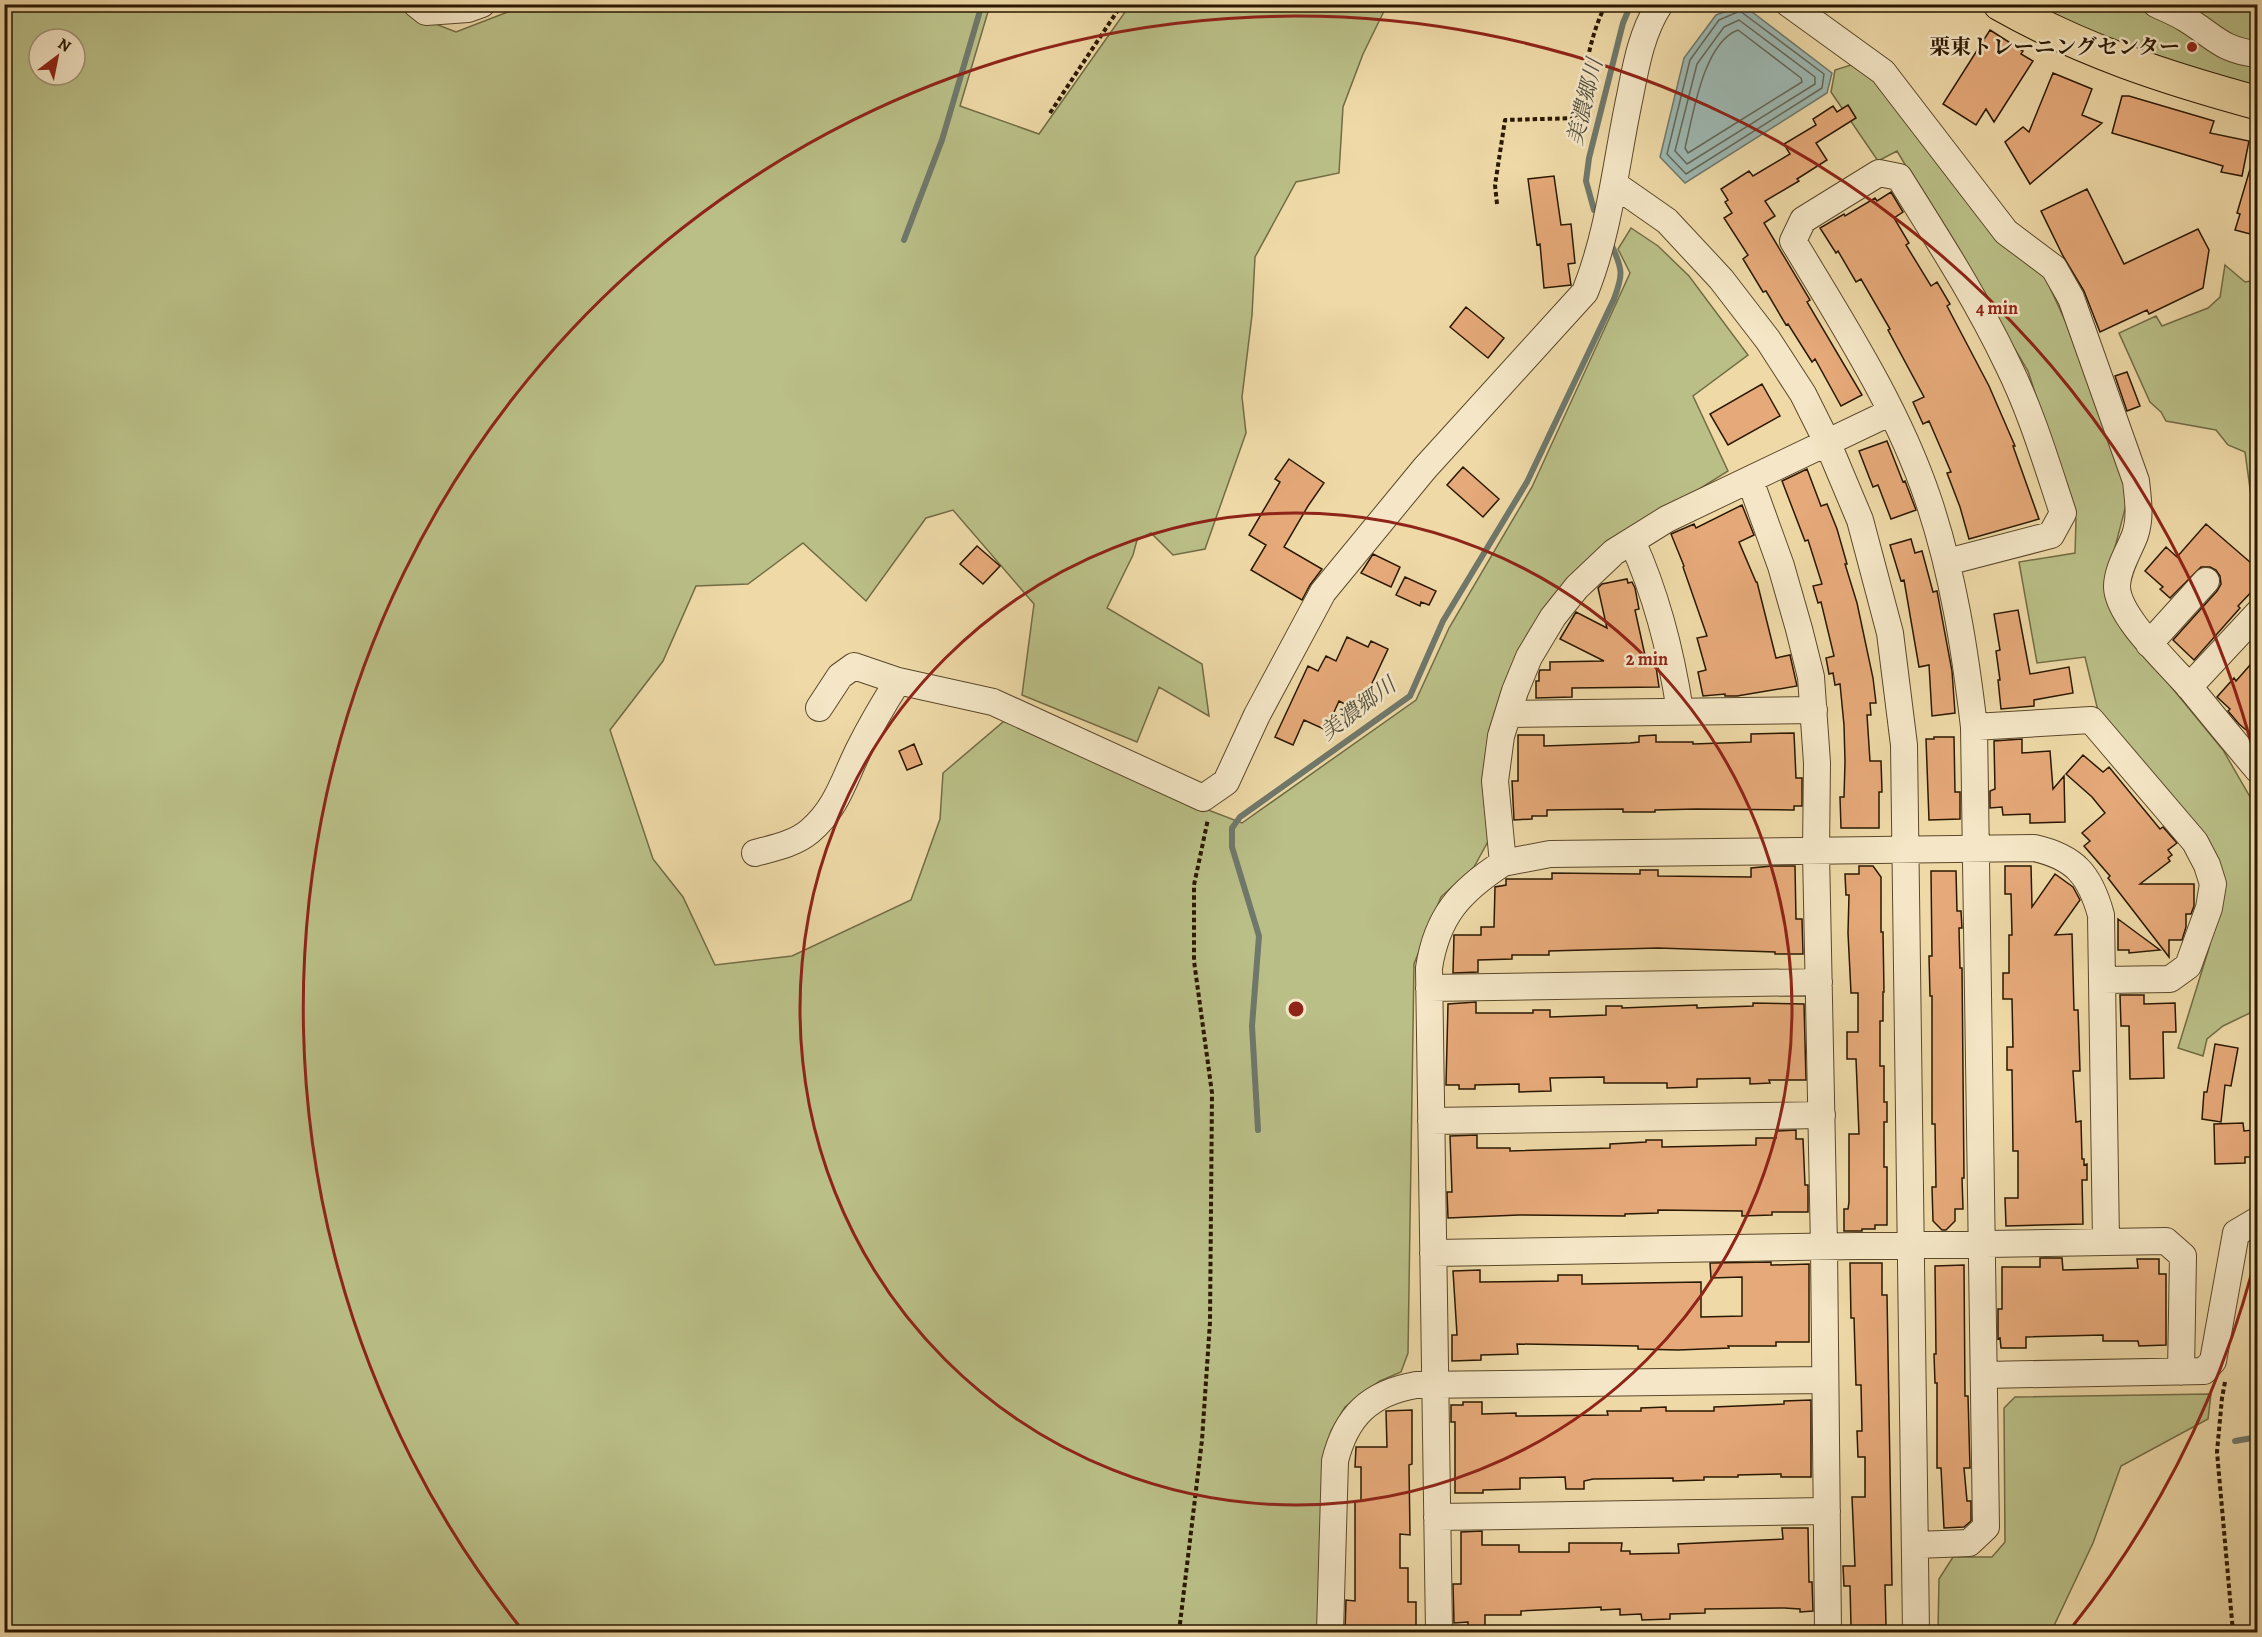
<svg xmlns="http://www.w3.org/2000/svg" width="2262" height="1637" viewBox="0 0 2262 1637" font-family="Alegreya,'Noto Serif JP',serif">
<rect width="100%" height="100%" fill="#eed9a7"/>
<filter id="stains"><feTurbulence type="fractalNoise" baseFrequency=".00333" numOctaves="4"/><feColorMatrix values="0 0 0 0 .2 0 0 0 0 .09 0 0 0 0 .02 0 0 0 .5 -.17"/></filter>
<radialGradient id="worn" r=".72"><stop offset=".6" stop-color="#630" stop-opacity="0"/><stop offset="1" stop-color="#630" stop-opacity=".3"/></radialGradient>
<path fill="#babf87" stroke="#726c44" stroke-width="1.5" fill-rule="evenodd" d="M 5,5 L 402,5 L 407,13 L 456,32 L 526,5 L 990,5 L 960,106 L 1039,134 L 1130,5 L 1387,5 L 1363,54 L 1343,107 L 1339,173 L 1296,182 L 1255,257 L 1252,315 L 1242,397 L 1246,433 L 1205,549 L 1173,555 L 1151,533 L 1137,540 L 1133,555 L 1107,608 L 1202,664 L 1209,716 L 1159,687 L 1137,742 L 1022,695 L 1034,604 L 953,510 L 926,518 L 866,601 L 803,543 L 748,584 L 696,586 L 663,661 L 610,730 L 653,859 L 683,897 L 715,965 L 792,956 L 911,900 L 940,819 L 943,773 L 1009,717 L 1169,795 L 1242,823 L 1416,700 L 1449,628 L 1532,487 L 1630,273 L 1618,249 L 1631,228 L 1658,246 L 1689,276 L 1748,355 L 1693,396 L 1728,471 L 1672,506 L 1529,639 L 1491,836 L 1474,867 L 1441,897 L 1414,964 L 1408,1353 L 1401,1372 L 1380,1381 L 1345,1407 L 1331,1431 L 1323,1465 L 1319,1632 L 5,1632 ZM 39,39 L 75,39 L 75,75 L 39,75 Z
M 2032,5 L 2257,5 L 2257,87 L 2161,60 L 2094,34 Z
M 1857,63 L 1880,82 L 2045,277 L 2091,377 L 2124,476 L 2126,505 L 2108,574 L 2146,656 L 2223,750 L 2257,809 L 2257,1012 L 2254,1011 L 2223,1026 L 2207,1039 L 2203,1056 L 2178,1048 L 2209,948 L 2222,881 L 2098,711 L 2085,657 L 2037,663 L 2019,562 L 2075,553 L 2076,519 L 2028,371 L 1897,151 L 1878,161 L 1831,92 L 1835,70 Z
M 2225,265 L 2245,282 L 2257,280 L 2257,498 L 2251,496 L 2245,452 L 2228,445 L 2216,430 L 2166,421 L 2161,412 L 2150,402 L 2119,333 L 2156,316 L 2162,326 L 2208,308 L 2220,297 Z
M 2211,1394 L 2208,1419 L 2121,1466 L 2093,1543 L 2051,1632 L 1938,1632 L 1939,1579 L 1953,1557 L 1992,1557 L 2005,1542 L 2004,1408 L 2015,1397 Z"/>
<path fill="#9db8b2" stroke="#6f786b" stroke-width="1.5" d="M 1743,5 L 1832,73 L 1827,93 L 1685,183 L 1660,157 L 1684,58 L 1716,15 Z"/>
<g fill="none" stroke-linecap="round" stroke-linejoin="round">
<path stroke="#646859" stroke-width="1.5" d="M 1740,11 L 1824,74 L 1822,88 L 1686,174 L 1667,154 L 1690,60 L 1719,20 Z
M 1739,20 L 1815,77 L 1815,84 L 1687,164 L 1675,151 L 1697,64 L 1724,27 Z
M 1738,30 L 1801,78 L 1802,82 L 1688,153 L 1685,148 C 1693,116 1703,43 1738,30 Z"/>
<path stroke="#6f786b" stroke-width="6" d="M 1594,210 L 1586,181 L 1589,158 L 1623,23 L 1631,4
M 904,240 L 942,140 L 982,4
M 1258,1130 L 1252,1026 L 1259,936 L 1232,847 L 1232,828 L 1240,817 L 1410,696 L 1443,621 L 1527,482 L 1614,299 C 1623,275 1623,270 1612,246
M 2235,1441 L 2258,1437"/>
</g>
<path fill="#e6a979" stroke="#2a1800" stroke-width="1.5" d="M 1990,30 L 2023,51 L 2021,54 L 2033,61 L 1994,122 L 1986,109 L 1976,125 L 1943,104 Z
M 2053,73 L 2092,89 L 2082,115 L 2102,123 L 2030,184 L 2005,142 L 2023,127 L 2029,132 Z
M 2122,96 L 2129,96 L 2214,121 L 2210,133 L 2249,141 L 2242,176 L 2221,172 L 2223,166 L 2112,133 Z
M 1848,105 L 1856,118 L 1816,143 L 1827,160 L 1797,179 L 1799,181 L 1765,201 L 1775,216 L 1764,223 L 1810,300 L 1807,302 L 1862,395 L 1841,406 L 1815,359 L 1812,362 L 1788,324 L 1786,325 L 1766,291 L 1763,292 L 1743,259 L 1748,255 L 1724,218 L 1732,213 L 1725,202 L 1728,200 L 1721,189 L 1749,171 L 1753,176 L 1790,154 L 1784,144 L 1816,125 L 1813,119 L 1833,106 L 1837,112 Z
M 2253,159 L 2258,160 L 2258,236 L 2235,230 L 2240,214 L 2237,213 Z
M 1554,176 L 1561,225 L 1571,224 L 1575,263 L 1568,264 L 1571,285 L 1544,288 L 1540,244 L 1537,245 L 1528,179 Z
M 2087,189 L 2124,264 L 2198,229 L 2209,250 L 2203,288 L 2149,314 L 2147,310 L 2100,332 L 2084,291 L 2063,256 L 2041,211 Z
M 1891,192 L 1903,212 L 1894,218 L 1909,243 L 1906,245 L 1931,286 L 1937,282 L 1950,304 L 1947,306 L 1989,386 L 2015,446 L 2013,446 L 2039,519 L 1969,539 L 1960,507 L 1947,473 L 1951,472 L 1929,421 L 1923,424 L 1913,402 L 1924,397 L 1888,330 L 1890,329 L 1861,279 L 1856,282 L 1838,251 L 1836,253 L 1820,228 L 1844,214 L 1845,216 L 1875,198 L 1877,201 Z
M 1466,307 L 1504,338 L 1488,358 L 1450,327 Z
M 2127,372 L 2140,406 L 2127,411 L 2115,376 Z
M 1762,384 L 1780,416 L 1728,445 L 1710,414 Z
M 1887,441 L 1903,482 L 1905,481 L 1916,510 L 1891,519 L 1878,485 L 1873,487 L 1859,451 Z
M 1289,459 L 1324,483 L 1308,506 L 1284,547 L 1322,569 L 1310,585 L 1302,600 L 1251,570 L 1266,545 L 1249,535 L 1280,482 L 1275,479 Z
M 1463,467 L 1499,499 L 1483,517 L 1447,485 Z
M 1807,469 L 1821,506 L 1827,504 L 1837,529 L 1847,564 L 1845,564 L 1857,603 L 1873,678 L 1876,703 L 1870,703 L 1871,715 L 1867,715 L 1870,761 L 1881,761 L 1882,792 L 1879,792 L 1879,828 L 1841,828 L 1840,797 L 1844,797 L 1845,762 L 1844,725 L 1840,684 L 1835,685 L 1833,673 L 1829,674 L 1826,658 L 1834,656 L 1821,602 L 1818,603 L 1813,586 L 1822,584 L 1808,540 L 1805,541 L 1782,481 Z
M 1742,505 L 1754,535 L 1739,542 L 1756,582 L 1757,582 L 1776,658 L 1790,655 L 1797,686 L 1737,696 L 1725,696 L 1725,694 L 1703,696 L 1698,672 L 1706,670 L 1697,638 L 1707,636 L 1683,567 L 1684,566 L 1671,534 L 1694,524 L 1696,528 Z
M 2206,524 L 2258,569 L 2258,585 L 2238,606 L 2240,608 L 2194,660 L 2173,640 L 2217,591 L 2221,584 L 2220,576 L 2216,570 L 2210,567 L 2201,567 L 2170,598 L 2160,589 L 2163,587 L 2145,571 L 2166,547 L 2177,557 Z
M 1911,539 L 1915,553 L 1922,551 L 1933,592 L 1937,591 L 1952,671 L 1955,713 L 1932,716 L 1929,665 L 1919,667 L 1904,580 L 1901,581 L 1890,545 Z
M 977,546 L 1000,566 L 983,584 L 960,564 Z
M 1373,554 L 1400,567 L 1391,587 L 1361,573 Z
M 1405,577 L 1436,591 L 1429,605 L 1421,602 L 1420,606 L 1396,595 Z
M 1627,579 L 1628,583 L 1632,582 L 1635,588 L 1639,609 L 1635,610 L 1646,660 L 1655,660 L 1659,687 L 1572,688 L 1572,697 L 1536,698 L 1536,681 L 1539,681 L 1539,673 L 1540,670 L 1550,670 L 1550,662 L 1604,661 L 1560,639 L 1576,612 L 1607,628 L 1598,588 L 1602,584 Z
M 2018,610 L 2030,674 L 2069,667 L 2073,693 L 2034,700 L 2034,706 L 2001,709 L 1998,680 L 2000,680 L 1996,651 L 2000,650 L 1994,614 Z
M 1347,637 L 1368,647 L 1371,641 L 1388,649 L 1359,711 L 1339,701 L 1326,730 L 1304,720 L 1293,745 L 1275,737 L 1308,666 L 1318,671 L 1326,656 L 1336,661 Z
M 2258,656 L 2258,740 L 2239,724 L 2228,711 L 2230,709 L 2217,697 L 2234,678 L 2236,681 Z
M 1794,733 L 1796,778 L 1802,778 L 1802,806 L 1794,806 L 1794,810 L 1696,809 L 1655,810 L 1655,812 L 1623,812 L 1623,809 L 1547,810 L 1547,816 L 1532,816 L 1532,819 L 1514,820 L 1512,781 L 1518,781 L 1518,735 L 1544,735 L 1544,746 L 1630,743 L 1639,742 L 1639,736 L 1656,735 L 1656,742 L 1693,742 L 1693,744 L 1751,742 L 1751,734 Z
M 1934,737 L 1954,737 L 1955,792 L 1960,792 L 1960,819 L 1929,820 L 1926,739 L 1934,739 Z
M 2022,739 L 2022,753 L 2050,751 L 2053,789 L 2064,776 L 2065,822 L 2030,823 L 2030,814 L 2003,815 L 2002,807 L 1990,808 L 1990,791 L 1995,789 L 1994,741 Z
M 914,744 L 922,764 L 907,770 L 899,751 Z
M 2083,755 L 2103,772 L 2109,767 L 2160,829 L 2163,827 L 2177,843 L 2168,850 L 2172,855 L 2168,858 L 2170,861 L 2140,884 L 2194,884 L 2194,906 L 2191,914 L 2186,914 L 2186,927 L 2182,940 L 2169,940 L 2169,957 L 2108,878 L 2110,876 L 2084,846 L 2090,841 L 2082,833 L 2105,813 L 2092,797 L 2066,774 Z
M 1772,866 L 1795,866 L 1796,919 L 1802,919 L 1803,954 L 1775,954 L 1775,952 L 1658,948 L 1549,951 L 1549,955 L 1512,955 L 1512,959 L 1478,960 L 1478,972 L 1453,973 L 1454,935 L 1481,935 L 1481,927 L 1494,927 L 1495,887 L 1506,885 L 1506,879 L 1552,879 L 1552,873 L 1640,874 L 1640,870 L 1658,870 L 1658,876 L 1751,877 L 1751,868 Z
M 1859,866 L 1873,866 L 1881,877 L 1881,932 L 1883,932 L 1884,992 L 1883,992 L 1883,1021 L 1880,1021 L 1880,1066 L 1884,1066 L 1884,1102 L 1887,1102 L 1887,1122 L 1884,1122 L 1884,1167 L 1887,1167 L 1887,1225 L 1875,1225 L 1875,1229 L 1862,1229 L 1862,1231 L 1844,1231 L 1844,1209 L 1848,1209 L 1849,1202 L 1849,1134 L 1859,1134 L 1856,1059 L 1847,1059 L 1847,1032 L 1858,1032 L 1858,993 L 1851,993 L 1848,933 L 1849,895 L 1846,895 L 1845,874 L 1859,874 Z
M 2005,866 L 2031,866 L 2032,907 L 2055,874 L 2073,887 L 2080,900 L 2055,935 L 2072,934 L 2074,1010 L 2078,1010 L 2080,1071 L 2073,1071 L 2076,1122 L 2081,1121 L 2082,1159 L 2084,1159 L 2084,1165 L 2087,1164 L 2087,1180 L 2082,1180 L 2083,1224 L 2006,1226 L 2005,1198 L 2018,1198 L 2018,1151 L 2013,1151 L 2012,1070 L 2007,1070 L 2007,1047 L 2013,1047 L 2012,999 L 2003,999 L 2003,973 L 2009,973 L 2009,935 L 2012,935 L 2011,894 L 2005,894 Z
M 1931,871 L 1956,871 L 1957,911 L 1961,911 L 1962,928 L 1959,928 L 1960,968 L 1962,968 L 1964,1178 L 1962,1178 L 1963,1209 L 1955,1209 L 1955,1221 L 1946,1230 L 1942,1230 L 1933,1221 L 1932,1187 L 1936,1187 L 1935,1124 L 1932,1124 L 1932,996 L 1930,996 L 1929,956 L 1932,956 Z
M 2118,919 L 2141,936 L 2160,950 L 2129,953 L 2129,950 L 2118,950 Z
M 2120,995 L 2144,995 L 2144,1004 L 2175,1003 L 2176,1032 L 2163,1032 L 2164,1078 L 2130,1079 L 2129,1026 L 2121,1026 Z
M 1476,1002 L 1476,1013 L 1533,1013 L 1533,1010 L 1550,1010 L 1550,1017 L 1606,1015 L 1606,1006 L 1622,1006 L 1622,1008 L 1697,1005 L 1697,1008 L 1753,1006 L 1753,1003 L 1804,1004 L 1806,1080 L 1769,1080 L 1770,1083 L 1750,1084 L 1750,1078 L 1697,1079 L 1697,1087 L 1667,1088 L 1667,1083 L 1604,1083 L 1604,1077 L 1550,1078 L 1551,1091 L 1519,1092 L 1519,1084 L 1475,1085 L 1475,1089 L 1459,1089 L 1459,1085 L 1446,1085 L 1448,1004 Z
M 2215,1044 L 2238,1048 L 2231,1086 L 2225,1085 L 2221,1122 L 2202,1119 L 2204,1092 L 2207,1092 Z
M 2243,1123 L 2244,1131 L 2253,1130 L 2253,1157 L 2245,1157 L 2245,1163 L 2215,1164 L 2214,1124 Z
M 1796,1130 L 1796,1139 L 1803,1139 L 1805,1185 L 1808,1185 L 1808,1212 L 1772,1212 L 1772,1215 L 1742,1216 L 1742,1211 L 1658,1210 L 1658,1213 L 1625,1214 L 1625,1216 L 1519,1215 L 1448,1218 L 1447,1192 L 1452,1192 L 1450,1136 L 1477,1135 L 1477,1148 L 1510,1148 L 1510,1151 L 1610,1148 L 1610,1144 L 1646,1142 L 1646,1140 L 1662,1140 L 1662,1147 L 1756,1145 L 1756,1138 L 1776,1138 L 1776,1131 Z
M 2040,1258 L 2062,1258 L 2063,1270 L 2138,1268 L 2137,1259 L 2159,1259 L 2159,1274 L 2166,1274 L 2166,1345 L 2139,1346 L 2138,1341 L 2103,1341 L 2103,1335 L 2026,1337 L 2026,1348 L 2001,1348 L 2000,1338 L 1998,1339 L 1998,1309 L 2002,1309 L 2002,1267 L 2040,1267 Z
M 1771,1262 L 1771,1265 L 1774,1265 L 1809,1264 L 1809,1342 L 1776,1342 L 1776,1346 L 1728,1346 L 1729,1348 L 1678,1350 L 1638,1349 L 1638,1346 L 1517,1344 L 1518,1354 L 1481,1355 L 1481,1360 L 1452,1361 L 1452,1335 L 1457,1335 L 1453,1271 L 1480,1270 L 1480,1282 L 1558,1281 L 1558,1275 L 1582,1275 L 1582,1284 L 1701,1282 L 1701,1317 L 1742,1316 L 1742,1277 L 1711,1278 L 1710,1263 Z
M 1850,1263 L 1882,1263 L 1882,1295 L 1887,1295 L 1892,1585 L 1885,1585 L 1886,1625 L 1851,1626 L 1850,1586 L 1844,1586 L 1843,1566 L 1855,1566 L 1852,1497 L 1865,1497 L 1865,1457 L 1858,1457 L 1857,1431 L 1862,1431 L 1861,1385 L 1856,1385 L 1854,1318 L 1851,1318 Z
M 1964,1265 L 1965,1396 L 1968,1396 L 1970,1468 L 1964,1468 L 1967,1501 L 1971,1501 L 1971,1521 L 1964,1527 L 1944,1528 L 1941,1468 L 1937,1468 L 1937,1383 L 1935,1383 L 1934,1354 L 1936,1354 L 1935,1266 Z
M 1811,1400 L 1811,1477 L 1781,1477 L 1781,1474 L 1738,1475 L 1738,1477 L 1704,1477 L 1704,1480 L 1673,1481 L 1673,1478 L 1593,1479 L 1584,1481 L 1584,1489 L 1566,1489 L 1565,1477 L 1520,1478 L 1520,1489 L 1483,1490 L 1483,1493 L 1455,1493 L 1455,1422 L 1451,1422 L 1451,1405 L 1463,1405 L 1463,1402 L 1482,1402 L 1482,1414 L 1516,1413 L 1516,1416 L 1608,1415 L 1607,1411 L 1641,1411 L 1641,1408 L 1666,1407 L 1666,1411 L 1714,1411 L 1714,1407 L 1784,1404 L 1784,1401 Z
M 1386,1411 L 1412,1410 L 1412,1464 L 1409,1465 L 1410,1535 L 1400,1534 L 1400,1568 L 1408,1568 L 1408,1602 L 1416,1602 L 1416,1630 L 1345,1632 L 1346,1600 L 1355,1601 L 1355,1501 L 1361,1501 L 1361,1467 L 1355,1467 L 1356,1447 L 1387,1447 Z
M 1782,1528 L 1808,1528 L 1809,1582 L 1812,1582 L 1813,1611 L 1800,1612 L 1800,1609 L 1784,1608 L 1705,1609 L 1705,1613 L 1670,1614 L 1670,1619 L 1642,1620 L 1641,1614 L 1620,1615 L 1620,1609 L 1601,1610 L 1601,1607 L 1521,1611 L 1521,1615 L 1485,1615 L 1485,1631 L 1468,1631 L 1468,1622 L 1454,1623 L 1453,1584 L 1461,1584 L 1461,1532 L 1482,1531 L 1482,1545 L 1519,1545 L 1519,1552 L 1569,1552 L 1569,1543 L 1622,1543 L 1621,1551 L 1630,1551 L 1630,1554 L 1679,1553 L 1678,1544 L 1783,1539 Z"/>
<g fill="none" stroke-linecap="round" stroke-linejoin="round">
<g stroke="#5b482a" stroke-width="28">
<path id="minor" d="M 416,4 L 426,12 L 468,9 L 482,4
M 1789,4 L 1883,72 L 2006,232 L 2054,268 L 2071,298 L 2136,481 C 2138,500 2141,517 2135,535 C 2129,551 2117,569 2117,587 C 2118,618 2171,665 2191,689 C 2213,716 2235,743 2258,770
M 2156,4 C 2166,9 2177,13 2186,19 C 2214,36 2222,51 2258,54
M 1614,184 L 1667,221 L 1721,279 L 1768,340 L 1803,394 L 1828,444 L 1860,520 L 1890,633 L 1904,745 L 1916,1632
M 1750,480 L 1781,566 L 1799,629 L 1811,677 L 1817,763 L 1816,852 L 1824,1247 L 1828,1632
M 1632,541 C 1657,596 1671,651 1680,711
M 2149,644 L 2206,581
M 2189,687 L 2258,613
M 819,708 L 840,676 L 854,666 L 898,681 L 993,702 L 1203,798 L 1226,782 L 1257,715 L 1323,592 L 1425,468 L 1585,292 C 1610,230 1616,161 1630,96 C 1636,65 1642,31 1660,4
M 1508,714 L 1814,710
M 1974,727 L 2091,720 L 2195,842 L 2207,865 L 2213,884 L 2209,908 L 2188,966 L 2170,979 L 2102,980
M 755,853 C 773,848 795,844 810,831 C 837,808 844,779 859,749 C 871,725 884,703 898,681
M 1503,863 L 1550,854 L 2034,848 C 2075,857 2090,875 2101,915 L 2106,1242
M 1429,988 L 1819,982
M 1431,1121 L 1822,1115
M 1433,1253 L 2166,1241 L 2183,1256 L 2181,1372
M 1984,1375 L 2204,1371 L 2213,1361 L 2236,1233 L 2258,1220
M 1437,1517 L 1827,1511
M 1916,1545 L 1969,1543 L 1986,1527 L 1974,727 C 1965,650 1953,573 1928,499 C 1897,407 1843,324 1793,241 L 1803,220 L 1879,173 L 1899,177 C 1937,238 1976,298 2007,363 C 2031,411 2046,462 2063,513 L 2051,535 L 1947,562
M 1330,1632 L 1335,1461 C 1346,1416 1370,1393 1416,1385 L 1825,1380
M 1439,1632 L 1429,968 C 1437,916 1460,891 1503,863 L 1495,781 L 1501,736 L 1515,691 L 1529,657 L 1553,617 L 1577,587 L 1614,552 L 1667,519 L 1891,412"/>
</g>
<g stroke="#2a1800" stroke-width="35">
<path id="major" d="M 2000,4 C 2083,51 2166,78 2258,103"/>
</g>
<path stroke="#2a1800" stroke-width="4" stroke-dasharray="4.5 3" stroke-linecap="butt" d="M 1050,113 L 1122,4
M 1497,204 L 1495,185 L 1505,120 L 1578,118 C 1584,79 1588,39 1606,4
M 2225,1382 L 2222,1398 L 2217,1452 L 2233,1632
M 1179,1632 L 1202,1440 L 1210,1322 L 1212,1093 L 1194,961 L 1194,885 L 1208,819"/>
<use href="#minor" stroke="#f4e6c6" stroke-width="26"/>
<use href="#major" stroke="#eed9a7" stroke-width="33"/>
</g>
<g fill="none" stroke="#8f2418" stroke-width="3">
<circle cx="1296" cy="1009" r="496"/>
<path d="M2256 1257A992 992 0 0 1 2072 1627M520 1627A992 992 0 1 1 2256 761"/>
</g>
<circle fill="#8f2418" stroke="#f4e6c6" stroke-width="2" cx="2192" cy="47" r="6"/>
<g text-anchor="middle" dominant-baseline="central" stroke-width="5" stroke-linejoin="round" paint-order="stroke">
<g font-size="21" font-weight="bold" fill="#2a1800" stroke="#f4e6c6" text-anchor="end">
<text x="2180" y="47">栗東トレーニングセンター</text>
</g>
<g font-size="22" font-style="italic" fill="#52503e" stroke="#f4e6c6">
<text transform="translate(1585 102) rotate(-76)">美濃郷川</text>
<text transform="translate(1358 709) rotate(-37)">美濃郷川</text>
</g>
</g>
<circle cx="1296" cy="1009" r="9" fill="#8f2418" stroke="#f4e6c6" stroke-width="3"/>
<g font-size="18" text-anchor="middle" font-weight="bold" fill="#8f2418" stroke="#f4e6c6" stroke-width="5" stroke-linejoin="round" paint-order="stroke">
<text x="1997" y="314">4 min</text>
<text x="1647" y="665">2 min</text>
</g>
<rect width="2262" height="1637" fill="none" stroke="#eed9a7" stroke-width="24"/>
<rect x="6" y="6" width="2250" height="1625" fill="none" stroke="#2a1800" stroke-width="3"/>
<rect x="12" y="12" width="2238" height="1613" fill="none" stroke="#2a1800" stroke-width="1.5"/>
<g transform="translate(57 57) rotate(32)"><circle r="28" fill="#f4e6c6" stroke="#a39477" stroke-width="1.5"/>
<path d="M0-4.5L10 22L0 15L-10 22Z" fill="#8f2418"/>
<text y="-9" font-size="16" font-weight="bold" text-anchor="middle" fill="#2a1800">N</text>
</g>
<rect width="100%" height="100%" filter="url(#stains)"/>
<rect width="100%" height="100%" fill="url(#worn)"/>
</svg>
